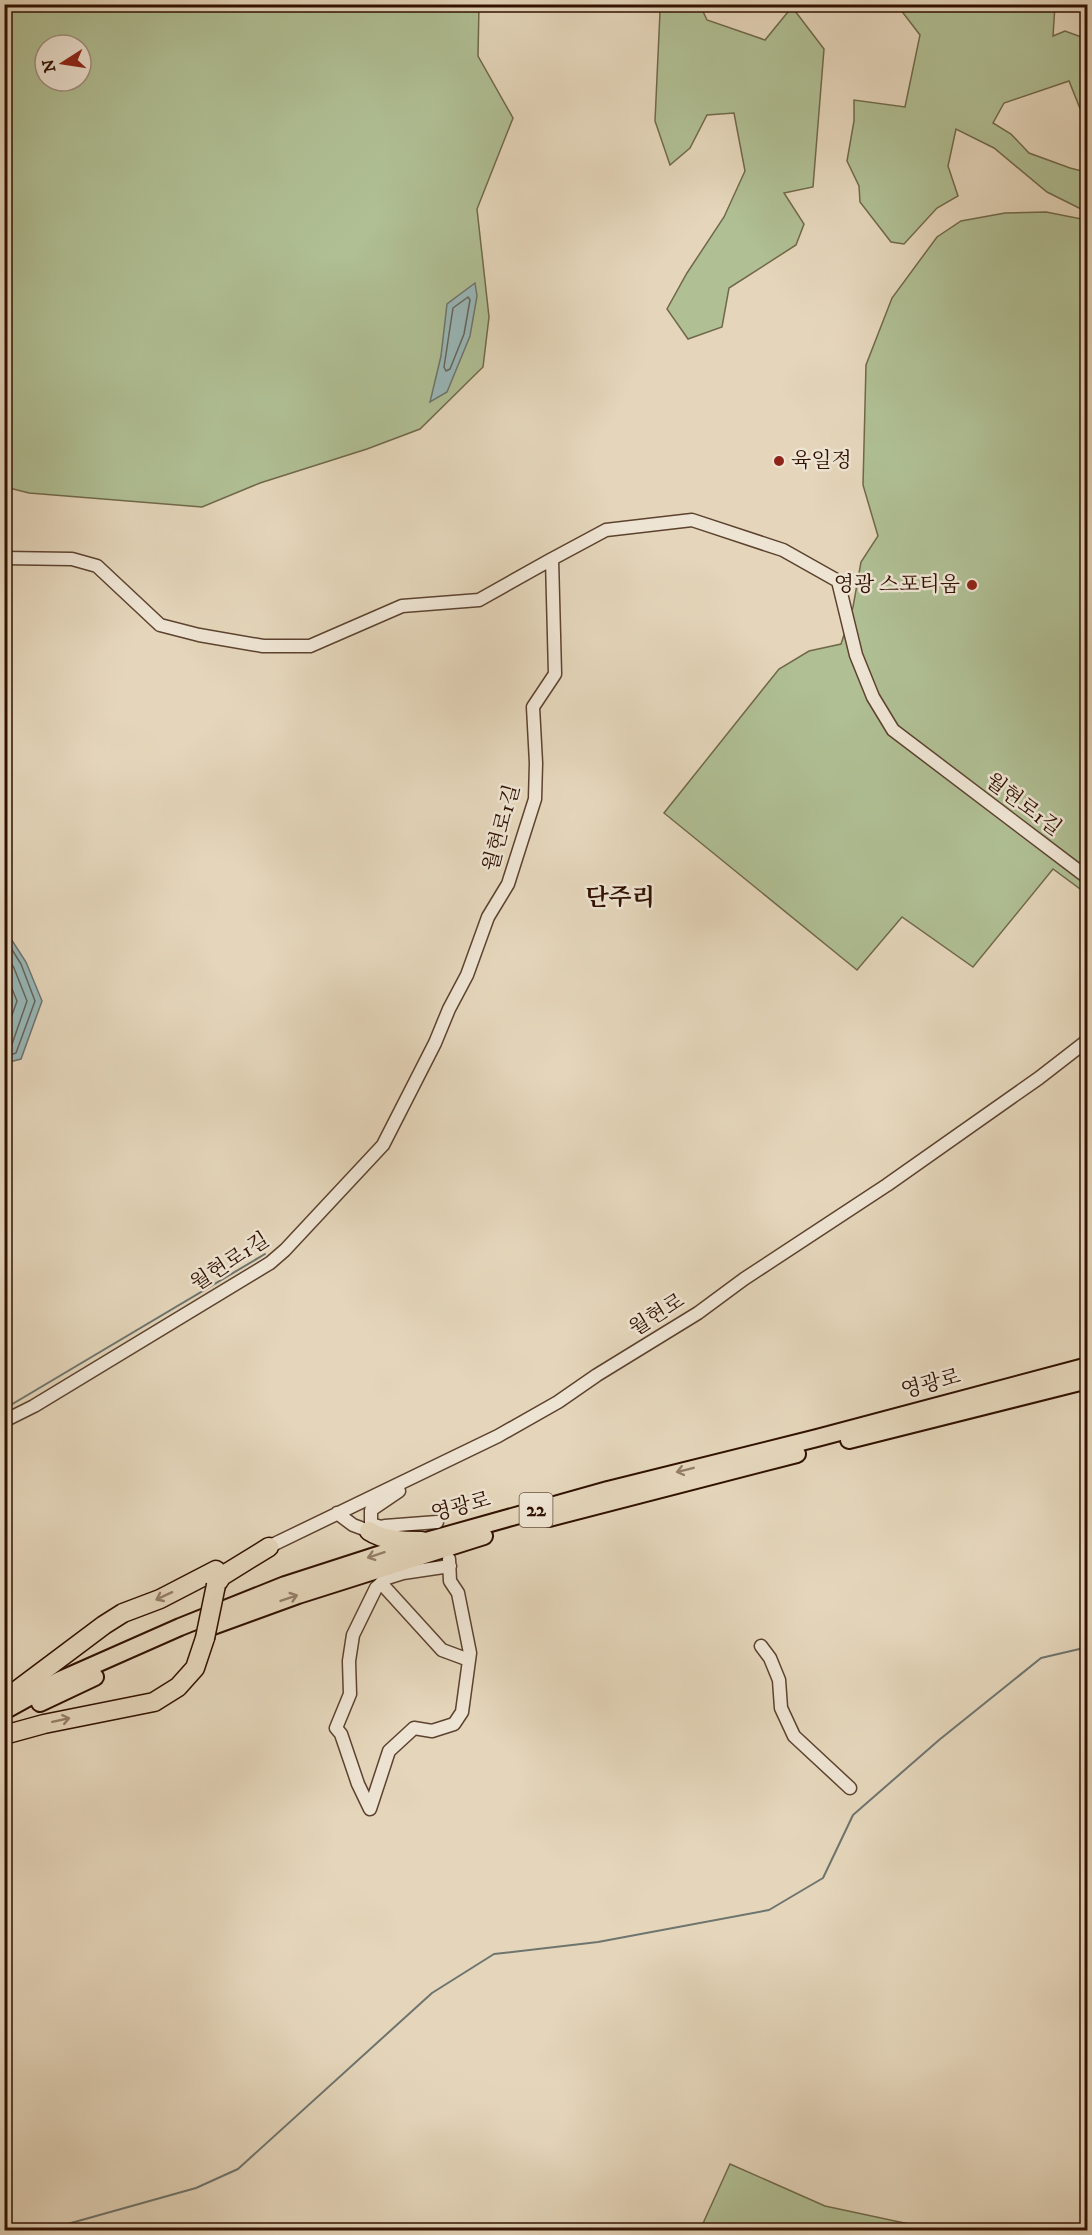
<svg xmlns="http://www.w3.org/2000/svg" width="1092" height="2235" viewBox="0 0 1092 2235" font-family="'IM FELL DW Pica','Noto Serif KR',serif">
<rect width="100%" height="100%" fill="#e5d6bb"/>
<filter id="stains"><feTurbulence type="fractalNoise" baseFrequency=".00333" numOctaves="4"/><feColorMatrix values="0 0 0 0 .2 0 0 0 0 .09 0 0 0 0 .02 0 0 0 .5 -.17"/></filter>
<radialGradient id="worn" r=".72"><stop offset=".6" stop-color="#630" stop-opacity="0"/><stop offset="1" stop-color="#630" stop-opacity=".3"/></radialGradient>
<path fill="#b0bf94" stroke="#70684a" stroke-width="1.5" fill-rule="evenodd" d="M 5,5 L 479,5 L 478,56 L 513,118 L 477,209 L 489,317 L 483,367 L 420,429 L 367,449 L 260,483 L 202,507 L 29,493 L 5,487 ZM 45,45 L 81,45 L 81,81 L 45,81 Z
M 652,5 L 700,5 L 707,20 L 765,40 L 792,7 L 824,49 L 813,187 L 784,193 L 804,224 L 796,245 L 729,288 L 722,327 L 688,339 L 667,309 L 687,273 L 724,217 L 745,171 L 734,113 L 707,115 L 690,148 L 670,165 L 655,121 L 660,12 Z
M 897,5 L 1055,5 L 1053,36 L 1065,31 L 1087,39 L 1087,126 L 1069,81 L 1004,103 L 993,123 L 1011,134 L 1029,153 L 1070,168 L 1086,172 L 1087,212 L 1047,192 L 994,148 L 956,129 L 948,166 L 958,196 L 937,208 L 904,244 L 891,242 L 860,202 L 859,186 L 847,161 L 854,121 L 854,100 L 905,107 L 920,35 Z
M 1046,212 L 1087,220 L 1087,894 L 1053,869 L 973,967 L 902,917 L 857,970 L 664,813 L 779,669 L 809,651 L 841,644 L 853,607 L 861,562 L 878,536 L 863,485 L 866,365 L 892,298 L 937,237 L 961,221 L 1005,213 Z
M 730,2164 L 825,2206 L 937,2230 L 700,2230 Z"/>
<path fill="#98b7b8" stroke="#6e746e" stroke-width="1.5" d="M 475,283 L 477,296 L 470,336 L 447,392 L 430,402 L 441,356 L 447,304 Z
M 4,928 L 26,962 L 42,1001 L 21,1059 L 5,1063 Z"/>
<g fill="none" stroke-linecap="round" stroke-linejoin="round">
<path stroke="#64645c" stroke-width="1.5" d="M 468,297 L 470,300 L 464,334 L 450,369 L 446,371 L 444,367 L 453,308 Z
M 4,937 L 21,964 L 35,1001 L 16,1053 L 4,1057
M 4,952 L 14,968 L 27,1001 L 11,1047 L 4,1049
M 4,969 L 17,1001 L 4,1038"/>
<path stroke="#6e746e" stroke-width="2" d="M 4,1409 L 265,1254
M 46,2230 L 196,2188 L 238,2169 L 432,1993 L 494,1954 L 598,1942 L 769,1910 L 823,1878 L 853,1815 L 939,1740 L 1041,1658 L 1088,1647"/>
<g stroke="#5d422f" stroke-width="15">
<path id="minor" d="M 4,558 L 72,559 L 97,566 L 160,625 L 199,635 L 263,646 L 310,646 L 402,606 L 479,600 L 552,559
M 4,1421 L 34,1406 L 270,1263 L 285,1250 L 383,1145 L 435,1043 L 449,1009 L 467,975 L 488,917 L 508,884 L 535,799 L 536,763 L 533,707 L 555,674 L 552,559 L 606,530 L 692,520 L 783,550 L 838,581 L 856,655 L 873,697 L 893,730 L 1088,878
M 337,1513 L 353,1525 L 369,1531 L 385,1526 L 437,1522
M 381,1527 L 371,1524 L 371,1510 L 399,1491
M 264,1549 L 498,1436 L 558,1402 L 597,1375 L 698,1313 L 744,1279 L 887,1185 L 1039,1078 L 1088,1040
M 449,1559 L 450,1581 L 458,1593 L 470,1653 L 462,1712 L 454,1724 L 432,1731 L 414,1728 L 389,1751 L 370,1809 L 358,1784 L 341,1734 L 336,1728 L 350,1694 L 349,1661 L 353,1635 L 376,1588 L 387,1578 L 403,1573 L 450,1566
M 381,1583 L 442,1650 L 469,1660
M 761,1646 L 770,1658 L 779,1680 L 781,1708 L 794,1736 L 850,1788"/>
</g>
<g stroke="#301000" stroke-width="20">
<path id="major" d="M 849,1440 L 1088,1380
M 549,1518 L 797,1454
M 210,1627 L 298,1595 L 484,1536
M 40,1703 L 95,1677
M 4,1711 L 60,1680 L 180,1627 L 285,1585 L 387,1552 L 608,1490 L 817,1438 L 1088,1366"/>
</g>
<g stroke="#301000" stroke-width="21">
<path id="highway" d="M 369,1531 C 384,1541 404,1541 422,1541
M 216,1585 L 222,1576 L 269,1547
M 4,1700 L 104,1625 L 123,1613 L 160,1599 L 216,1570
M 4,1735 L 44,1724 L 154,1702 L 178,1687 L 195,1668 L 205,1638"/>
</g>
<use href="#minor" stroke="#eee4d3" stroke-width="12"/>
<use href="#major" stroke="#e5d6bb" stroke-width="16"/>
<use href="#highway" stroke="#e5d6bb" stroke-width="18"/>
<g stroke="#301000" stroke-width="21" stroke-linecap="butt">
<path id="highway-bridge" d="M 205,1638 L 216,1585"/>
</g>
<use href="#highway-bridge" stroke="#e5d6bb" stroke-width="18"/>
</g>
<defs><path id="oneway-shaft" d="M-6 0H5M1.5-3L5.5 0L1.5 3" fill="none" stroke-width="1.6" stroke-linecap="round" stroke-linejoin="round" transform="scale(1.5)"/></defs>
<g stroke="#947d67">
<use href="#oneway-shaft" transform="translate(685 1470) rotate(166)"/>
<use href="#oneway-shaft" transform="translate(376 1555) rotate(162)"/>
<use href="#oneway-shaft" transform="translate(164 1596) rotate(155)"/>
<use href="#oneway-shaft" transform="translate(289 1598) rotate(-19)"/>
<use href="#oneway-shaft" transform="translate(61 1720) rotate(-12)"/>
</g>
<g fill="#8f2418" stroke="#eee4d3" stroke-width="2">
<circle cx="779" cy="461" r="6"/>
<circle cx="972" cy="585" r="6"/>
</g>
<g text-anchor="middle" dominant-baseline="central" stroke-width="5" stroke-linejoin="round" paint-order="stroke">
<rect fill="#eee4d3" stroke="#69503f" stroke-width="1.5" x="519.5" y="1493" width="33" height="34" rx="4.5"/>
<g font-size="20" font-weight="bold" fill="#301000">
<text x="536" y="1510">22</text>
</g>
<g font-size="21" fill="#301000" stroke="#eee4d3" text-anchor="start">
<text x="791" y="461">육일정</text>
<text x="960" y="585" text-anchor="end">영광 스포티움</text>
</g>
<g font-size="21" fill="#301000" stroke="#eee4d3">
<text transform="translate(1023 805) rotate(37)">월현로1길</text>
<text transform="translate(502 828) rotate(-75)">월현로1길</text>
<text transform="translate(230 1262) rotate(-33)">월현로1길</text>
<text transform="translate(657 1315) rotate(-32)">월현로</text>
<text transform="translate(931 1384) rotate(-15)">영광로</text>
<text transform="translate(461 1507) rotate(-15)">영광로</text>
</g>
<g font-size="24" font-weight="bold" fill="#301000" stroke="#eee4d3">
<text x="620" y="898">단주리</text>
</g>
</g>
<rect width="1092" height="2235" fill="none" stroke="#e5d6bb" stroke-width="24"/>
<rect x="6" y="6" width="1080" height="2223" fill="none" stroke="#301000" stroke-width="3"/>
<rect x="12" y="12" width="1068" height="2211" fill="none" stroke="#301000" stroke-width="1.5"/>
<g transform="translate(63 63) rotate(258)"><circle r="28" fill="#eee4d3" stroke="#a28f7f" stroke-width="1.5"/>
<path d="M0-4.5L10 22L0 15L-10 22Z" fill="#8f2418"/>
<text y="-9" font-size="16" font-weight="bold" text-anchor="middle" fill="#301000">N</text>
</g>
<rect width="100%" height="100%" filter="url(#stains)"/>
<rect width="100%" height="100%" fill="url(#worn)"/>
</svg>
